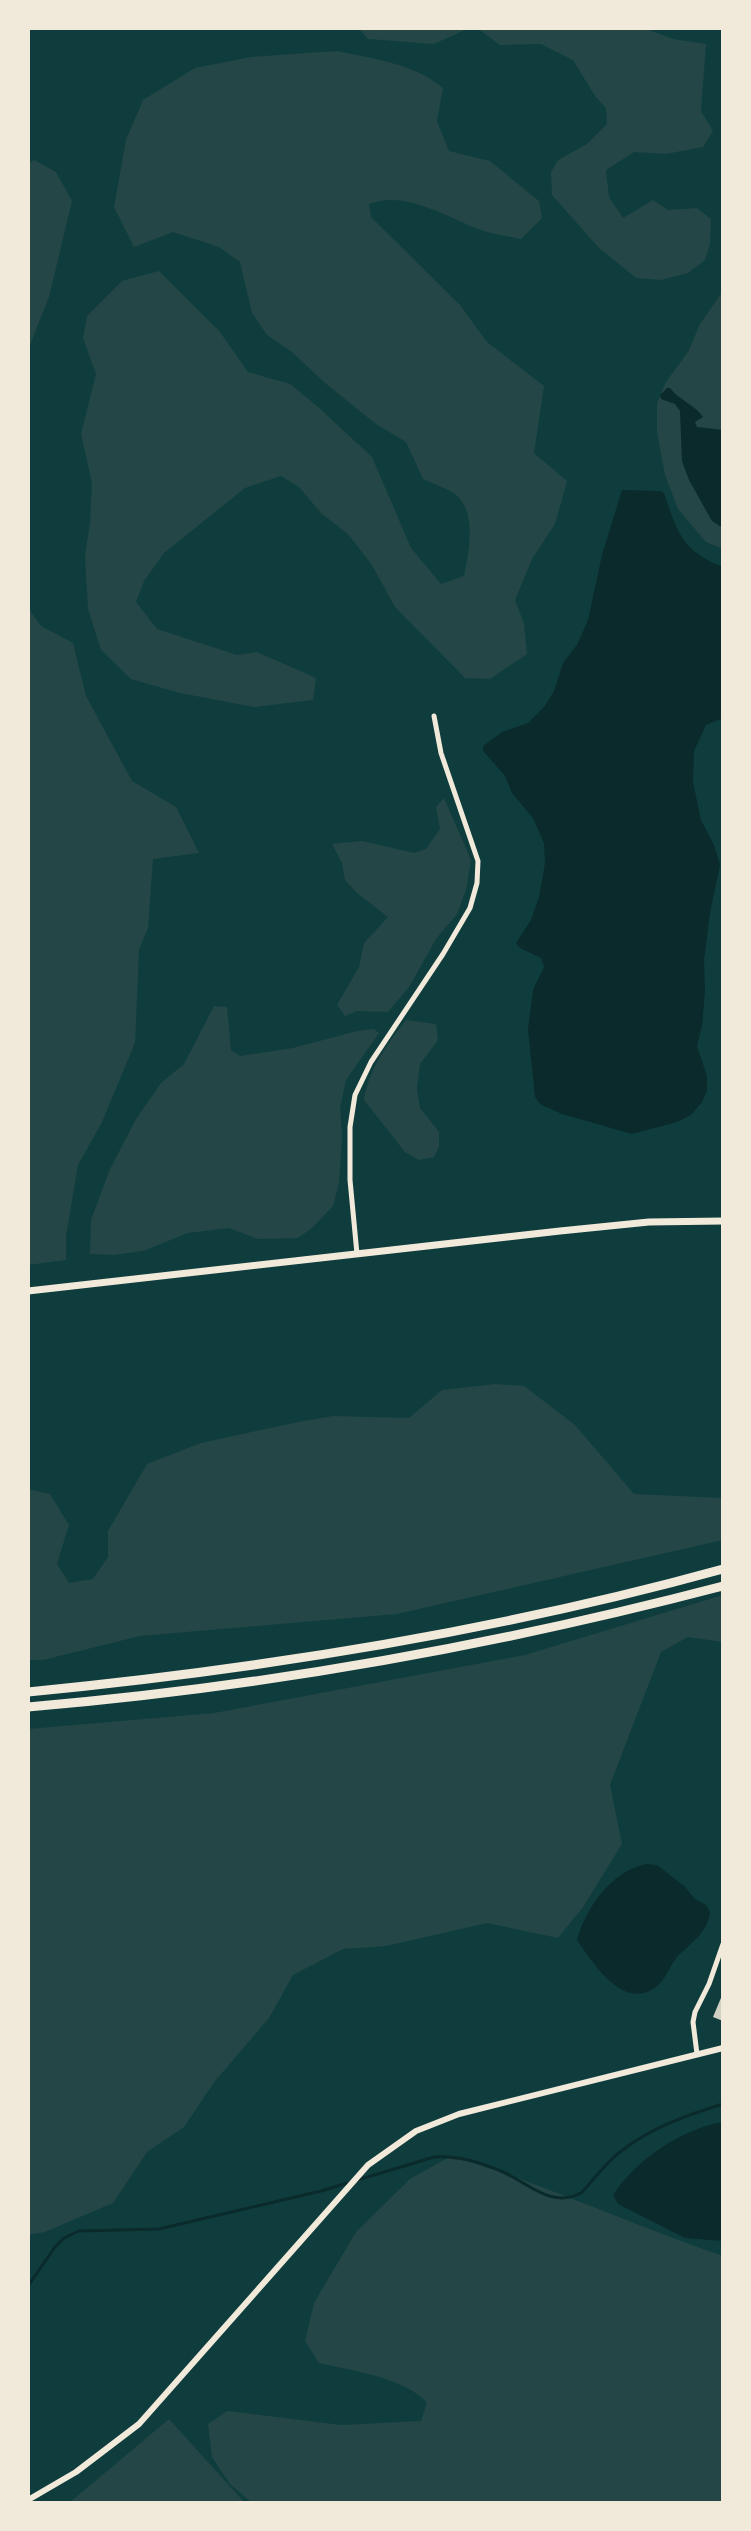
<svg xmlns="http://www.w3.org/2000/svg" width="751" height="2531" viewBox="0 0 751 2531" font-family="'Noto Sans',sans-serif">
<rect width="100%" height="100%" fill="#0f3d3e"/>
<path fill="#244646" d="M 358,28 L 469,28 L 434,44 L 368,39 Z
M 477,28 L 644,28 L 673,39 L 706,44 L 701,111 L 713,131 L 703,147 L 666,154 L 634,152 L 606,170 L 609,197 L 623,218 L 653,200 L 668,210 L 697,208 L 711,219 L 710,244 L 705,260 L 688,273 L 661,280 L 636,278 L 598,247 L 552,195 L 551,172 L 558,160 L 587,144 L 607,124 L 606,108 L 595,96 L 573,60 L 541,44 L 500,45 Z
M 337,51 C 374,59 413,63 443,88 L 437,121 L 449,151 L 490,161 L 539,201 L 542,218 L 521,239 C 507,236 491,234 478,229 C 445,216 404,190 369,204 L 371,217 L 460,305 L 487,342 L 544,386 L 534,453 L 567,481 L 555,524 L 532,559 L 515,600 L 524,623 L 527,654 L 490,679 L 465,678 L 395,607 L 372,565 L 348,534 L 321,513 L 299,487 L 281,476 L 245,488 L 164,553 L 144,581 L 136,602 L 157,629 L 237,655 L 257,652 L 316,678 L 313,700 L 254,707 L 180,693 L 131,679 L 101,650 L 88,609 L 85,556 L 90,523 L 92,483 L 81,434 L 96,374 L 83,338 L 87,316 L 122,281 L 159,271 L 220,332 L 248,372 L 290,384 L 317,406 L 372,457 L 411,548 L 441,584 L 464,576 C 469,551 478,508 452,492 C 443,487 432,483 423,479 L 406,442 L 376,424 L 325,383 L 293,353 L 267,335 L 252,313 L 240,262 L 219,247 L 173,232 L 134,247 L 114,207 L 126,140 L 143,100 L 195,68 L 251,57 Z
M 34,160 L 56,172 L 72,201 L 49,297 L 30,345 L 28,368 L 28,164 Z
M 723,291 L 723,549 L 706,542 L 678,509 L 665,475 L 657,432 L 657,403 L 666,382 L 688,352 L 700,324 Z
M 28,608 L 41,626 L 73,643 L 86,696 L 132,781 L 176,807 L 199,853 L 153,859 L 148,928 L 139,949 L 135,1043 L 102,1122 L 78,1165 L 66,1236 L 66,1260 L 28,1265 Z
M 444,798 L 471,860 L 466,890 L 457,914 L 436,939 L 409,987 L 388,1012 L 357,1011 L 345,1016 L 337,1005 L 359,967 L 364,943 L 388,917 L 357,893 L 345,880 L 342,863 L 332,844 L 362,841 L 414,853 L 426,849 L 440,829 L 436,807 Z
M 214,1006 L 227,1007 L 231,1050 L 240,1056 L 293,1048 L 357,1031 L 374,1029 L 379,1033 L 346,1080 L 340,1108 L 342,1136 L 339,1183 L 333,1206 L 312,1228 L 298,1238 L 258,1239 L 229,1228 L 188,1233 L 143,1251 L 113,1255 L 90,1254 L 91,1220 L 110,1169 L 136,1119 L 161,1083 L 184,1064 Z
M 406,1020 L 436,1024 L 438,1040 L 420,1064 L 417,1088 L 420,1108 L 439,1132 L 439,1147 L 434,1157 L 419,1160 L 405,1152 L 364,1100 C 369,1069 387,1044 406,1020 Z
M 496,1384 L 524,1386 L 575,1425 L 634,1494 L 723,1498 L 723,1540 L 397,1614 L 140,1636 L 43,1660 L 28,1660 L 28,1489 L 50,1494 L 69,1525 L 57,1564 L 69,1583 L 93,1579 L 108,1557 L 108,1531 L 147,1464 L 201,1443 L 298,1422 L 333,1416 L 409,1418 L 442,1390 Z
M 723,1595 L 723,1642 L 688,1637 L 661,1652 L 610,1785 L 622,1844 L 583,1907 L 558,1938 L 487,1923 L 386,1946 L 343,1949 L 293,1975 L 269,2018 L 215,2081 L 184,2127 L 147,2152 L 113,2203 L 45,2232 L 28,2235 L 28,1729 L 214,1713 L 525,1655 Z
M 451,2156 C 544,2184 632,2225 723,2256 L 723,2503 L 252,2503 L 230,2484 L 212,2457 L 208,2424 L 227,2411 L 341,2425 L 421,2421 L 427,2403 C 407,2378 349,2370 319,2363 L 305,2341 L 314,2303 L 356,2232 L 410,2179 Z
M 169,2419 L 245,2503 L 69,2503 Z"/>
<path fill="#0a2a2b" d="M 667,388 L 670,388 C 679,400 695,405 703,417 L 695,422 L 697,427 L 723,430 L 723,528 L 712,521 L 689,480 L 682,461 L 680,411 L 675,404 L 661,399 L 660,395 Z
M 622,490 L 660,491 L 664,493 C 677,532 682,551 723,567 L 723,718 L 706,725 L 694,751 L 693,782 L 701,820 L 714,845 L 720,865 L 710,913 L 704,960 L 705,991 L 702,1026 L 697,1046 L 707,1076 L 707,1091 L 702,1102 L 691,1115 L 677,1122 L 632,1134 L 562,1114 L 540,1104 L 535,1097 L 528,1029 L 533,990 L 544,967 L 541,958 L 520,948 L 516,943 L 531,920 L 539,897 L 545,863 L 544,843 L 533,818 L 512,793 L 505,776 L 483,751 L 483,746 L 502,732 L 528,723 L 544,707 L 554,691 L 563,663 L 577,645 L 588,620 L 602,555 Z
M 646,1864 L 657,1865 L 684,1886 L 695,1899 L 706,1905 L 710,1912 C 709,1931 690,1944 678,1956 C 670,1965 666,1979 657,1986 C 624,2013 593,1963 577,1940 C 586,1907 612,1871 646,1864 Z
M 723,2122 L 723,2241 L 685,2238 L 618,2204 L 613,2195 C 636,2160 681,2129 723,2122 Z"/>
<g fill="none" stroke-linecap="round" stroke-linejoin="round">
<path stroke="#0a2a2b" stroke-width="3" d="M 28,2286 L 55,2247 L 64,2238 L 79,2231 L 159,2229 L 321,2191 L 434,2157 C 456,2155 480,2162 501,2171 C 527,2182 551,2209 581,2193 C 594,2180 605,2163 620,2152 C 650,2128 687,2115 723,2104"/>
</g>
<path fill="#cfcfc3" d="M 723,1993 L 723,2021 L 713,2017 Z"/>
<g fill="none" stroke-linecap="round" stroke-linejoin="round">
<path stroke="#f1e9da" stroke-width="5" d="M 357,1254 L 350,1180 L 350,1127 L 355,1095 L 371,1062 L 443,954 L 470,908 L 477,883 L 478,861 L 441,753 L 434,716
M 697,2054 L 693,2022 L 695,2012 L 709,1984 L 723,1944"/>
<path stroke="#f1e9da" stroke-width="6" d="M 28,2500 L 76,2472 L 139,2424 L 368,2165 L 416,2131 L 459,2114 L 723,2048"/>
<path stroke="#f1e9da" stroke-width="7" d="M 28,1291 L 560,1231 L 649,1222 L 723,1221"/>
<path stroke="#f1e9da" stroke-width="9" d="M 28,1692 C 263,1669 495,1632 723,1569
M 28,1707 C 264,1687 494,1646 723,1586"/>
</g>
<rect width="751" height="2531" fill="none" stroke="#f1e9da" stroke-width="60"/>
</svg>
